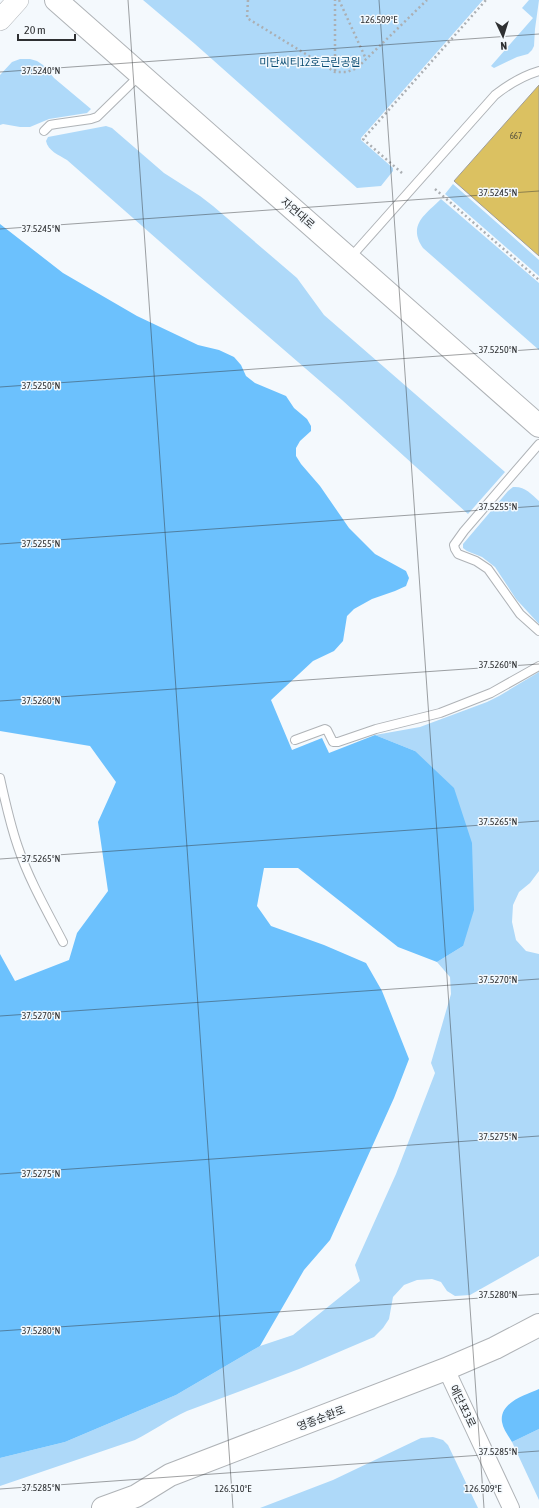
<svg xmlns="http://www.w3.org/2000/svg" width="539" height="1508" viewBox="0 0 539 1508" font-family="'Asap Condensed','Noto Sans KR',sans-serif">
<rect width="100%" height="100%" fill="#f4f9fd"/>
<path fill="#aed9f9" d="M 143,0 L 483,0 L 361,138 L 361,140 L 393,168 L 393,171 L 381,186 L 357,188 L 195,44 Z
M 529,0 L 539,0 L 535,29 L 534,46 L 532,50 L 528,54 L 517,57 L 494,68 L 491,66 L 533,18 L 522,8 Z
M 20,59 L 30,59 L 37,61 L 43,65 L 54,78 L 91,109 L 87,113 L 49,119 L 30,127 L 20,127 L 3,124 L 0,125 L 0,75 L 12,62 Z
M 106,126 L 112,128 L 164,173 L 200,196 L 213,206 L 297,278 L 324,315 L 505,472 L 468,514 L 342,400 L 240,312 L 67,160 C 59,155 48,151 46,141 L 48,137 Z
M 453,184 L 539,260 L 539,276 L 445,194 Z
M 441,199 L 539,283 L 539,350 L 423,248 C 407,225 426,214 441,199 Z
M 513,487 C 525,486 531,494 539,501 L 539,624 L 516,599 L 495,567 L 482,557 L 467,551 L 463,548 L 463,544 L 508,491 Z
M 539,672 L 539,871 L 530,883 L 519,892 L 513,905 L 512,922 L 516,940 L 526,951 L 539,954 L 539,1256 L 470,1295 L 455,1296 L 447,1291 L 441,1282 L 432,1279 L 417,1280 L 404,1285 L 393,1297 L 389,1319 L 383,1328 L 374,1337 L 299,1369 L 187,1411 C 169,1419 153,1431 135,1440 L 0,1486 L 0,1458 L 65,1442 L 176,1395 L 260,1346 L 293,1335 L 360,1281 L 355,1265 L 396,1174 L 435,1073 L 431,1063 L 451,994 L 450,977 L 437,962 L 463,946 L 415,751 L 375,735 L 420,727 L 487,702 L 499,696 Z
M 539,1429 L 539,1500 L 512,1442 Z
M 433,1437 L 443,1440 L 448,1445 L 478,1508 L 260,1508 L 333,1480 L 421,1438 Z"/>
<path fill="#6cc1fd" d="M 0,224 L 63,273 L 137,316 L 198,345 L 219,350 L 234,357 L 241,365 L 246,376 L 255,383 L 286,396 L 294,408 L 307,419 L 311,426 L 311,431 L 300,441 L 296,448 L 296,456 L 301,464 L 320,486 L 349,528 L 375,554 L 406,571 L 409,578 L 406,586 L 395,591 L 372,599 L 354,609 L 347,616 L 343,641 L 334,651 L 313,661 L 271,700 L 292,750 L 322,738 L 329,753 L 375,735 L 415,751 L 454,788 L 472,843 L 474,910 L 463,946 L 437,962 L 398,947 L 298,868 L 264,868 L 257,906 L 271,926 L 324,945 L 366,963 L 382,991 L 409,1059 L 394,1098 L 330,1240 L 304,1270 L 260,1346 L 176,1395 L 65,1442 L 0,1458 L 0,954 L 15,981 L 69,960 L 77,933 L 108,891 L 98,822 L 116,782 L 90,746 L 0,731 Z
M 539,1389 L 539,1429 L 512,1442 C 508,1435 503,1429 502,1422 C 499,1402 526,1395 539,1389 Z"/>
<path fill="#dbc161" stroke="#a09e9a" d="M 539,85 L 539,256 L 454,181 Z"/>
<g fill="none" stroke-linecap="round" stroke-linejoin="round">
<g stroke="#afb3b7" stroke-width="10">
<path id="service" d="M 44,131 L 50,125 L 56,124 L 91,119 L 97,117 L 140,75
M 350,258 L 495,95 C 509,84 522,76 539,71
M 539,444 L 464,531 L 454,545 L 455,549 L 458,554 L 476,561 L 488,569 L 520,614 L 539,631
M 295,740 L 325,729 L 327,730 L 333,742 L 338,742 L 376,729 L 440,713 L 491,693 L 539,666
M 0,778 C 5,801 10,824 18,847 C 29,880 47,911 63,942"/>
</g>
<g stroke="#afb3b7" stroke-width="18">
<path id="minor" d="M 446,1369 L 511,1508"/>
</g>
<g stroke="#afb3b7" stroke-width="22">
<path id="tertiary" d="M 0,20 L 18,0"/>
</g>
<g stroke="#afb3b7" stroke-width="24">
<path id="secondary" d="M 56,0 L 539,426
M 103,1508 L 136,1496 L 170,1475 L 446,1369 L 495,1348 L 539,1325"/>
</g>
<path stroke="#abafb3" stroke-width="2.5" stroke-dasharray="2 3" stroke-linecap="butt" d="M 248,0 L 247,18 L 335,72 L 347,72 L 357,68 L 427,0
M 339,0 L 366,59
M 335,71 L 335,0
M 402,173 L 363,139 L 486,0
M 435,189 L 539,280"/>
<use href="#service" stroke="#fff" stroke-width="8"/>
<use href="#minor" stroke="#fff" stroke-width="16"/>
<use href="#tertiary" stroke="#fff" stroke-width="21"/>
<use href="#secondary" stroke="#fff" stroke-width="22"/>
</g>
<path fill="none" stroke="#2e3032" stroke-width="1" stroke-opacity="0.45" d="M 128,0 L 233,1508M 379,0 L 484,1508M 0,72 L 539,34M 0,229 L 539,191M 0,387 L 539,349M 0,544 L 539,506M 0,701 L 539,664M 0,859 L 539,821M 0,1016 L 539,979M 0,1174 L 539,1136M 0,1331 L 539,1294M 0,1489 L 539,1451"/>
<g text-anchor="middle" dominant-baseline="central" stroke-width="3" stroke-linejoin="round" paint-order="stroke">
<g font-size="9" fill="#59543e">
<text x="516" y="136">667</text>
</g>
<g font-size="11" fill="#0a4d74" stroke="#f4f9fd">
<text x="310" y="62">미단씨티12호근린공원</text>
</g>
<g font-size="11" fill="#2e3032" stroke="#f4f9fd">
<text transform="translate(298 213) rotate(41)">자연대로</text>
<text transform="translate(463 1406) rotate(64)">예단포3로</text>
<text transform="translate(321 1418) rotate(-21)">영종순환로</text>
</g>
</g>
<g font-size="10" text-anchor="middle" fill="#2e3032" stroke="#f4f9fd" stroke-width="3" stroke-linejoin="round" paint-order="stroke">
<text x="379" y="23">126.509°E</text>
<text x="41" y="74">37.5240°N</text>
<text x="498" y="196">37.5245°N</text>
<text x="41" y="232">37.5245°N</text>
<text x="498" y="353">37.5250°N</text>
<text x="41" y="389">37.5250°N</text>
<text x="498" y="510">37.5255°N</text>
<text x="41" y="547">37.5255°N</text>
<text x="498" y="668">37.5260°N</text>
<text x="41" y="704">37.5260°N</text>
<text x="498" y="825">37.5265°N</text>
<text x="41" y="862">37.5265°N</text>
<text x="498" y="983">37.5270°N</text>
<text x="41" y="1019">37.5270°N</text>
<text x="498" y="1140">37.5275°N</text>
<text x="41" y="1177">37.5275°N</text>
<text x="498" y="1298">37.5280°N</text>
<text x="41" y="1334">37.5280°N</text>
<text x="498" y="1455">37.5285°N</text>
<text x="41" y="1491">37.5285°N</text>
<text x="233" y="1492">126.510°E</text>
<text x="483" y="1492">126.509°E</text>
</g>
<g transform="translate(503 36) rotate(176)" stroke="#f4f9fd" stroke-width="3" paint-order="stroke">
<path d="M0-3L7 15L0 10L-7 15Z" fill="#2e3032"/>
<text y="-6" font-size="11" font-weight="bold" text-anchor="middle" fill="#2e3032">N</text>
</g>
<path d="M18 34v6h57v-6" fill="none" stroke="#2e3032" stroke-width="2"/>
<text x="24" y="34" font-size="12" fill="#2e3032" stroke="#f4f9fd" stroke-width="3" paint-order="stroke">20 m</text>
</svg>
